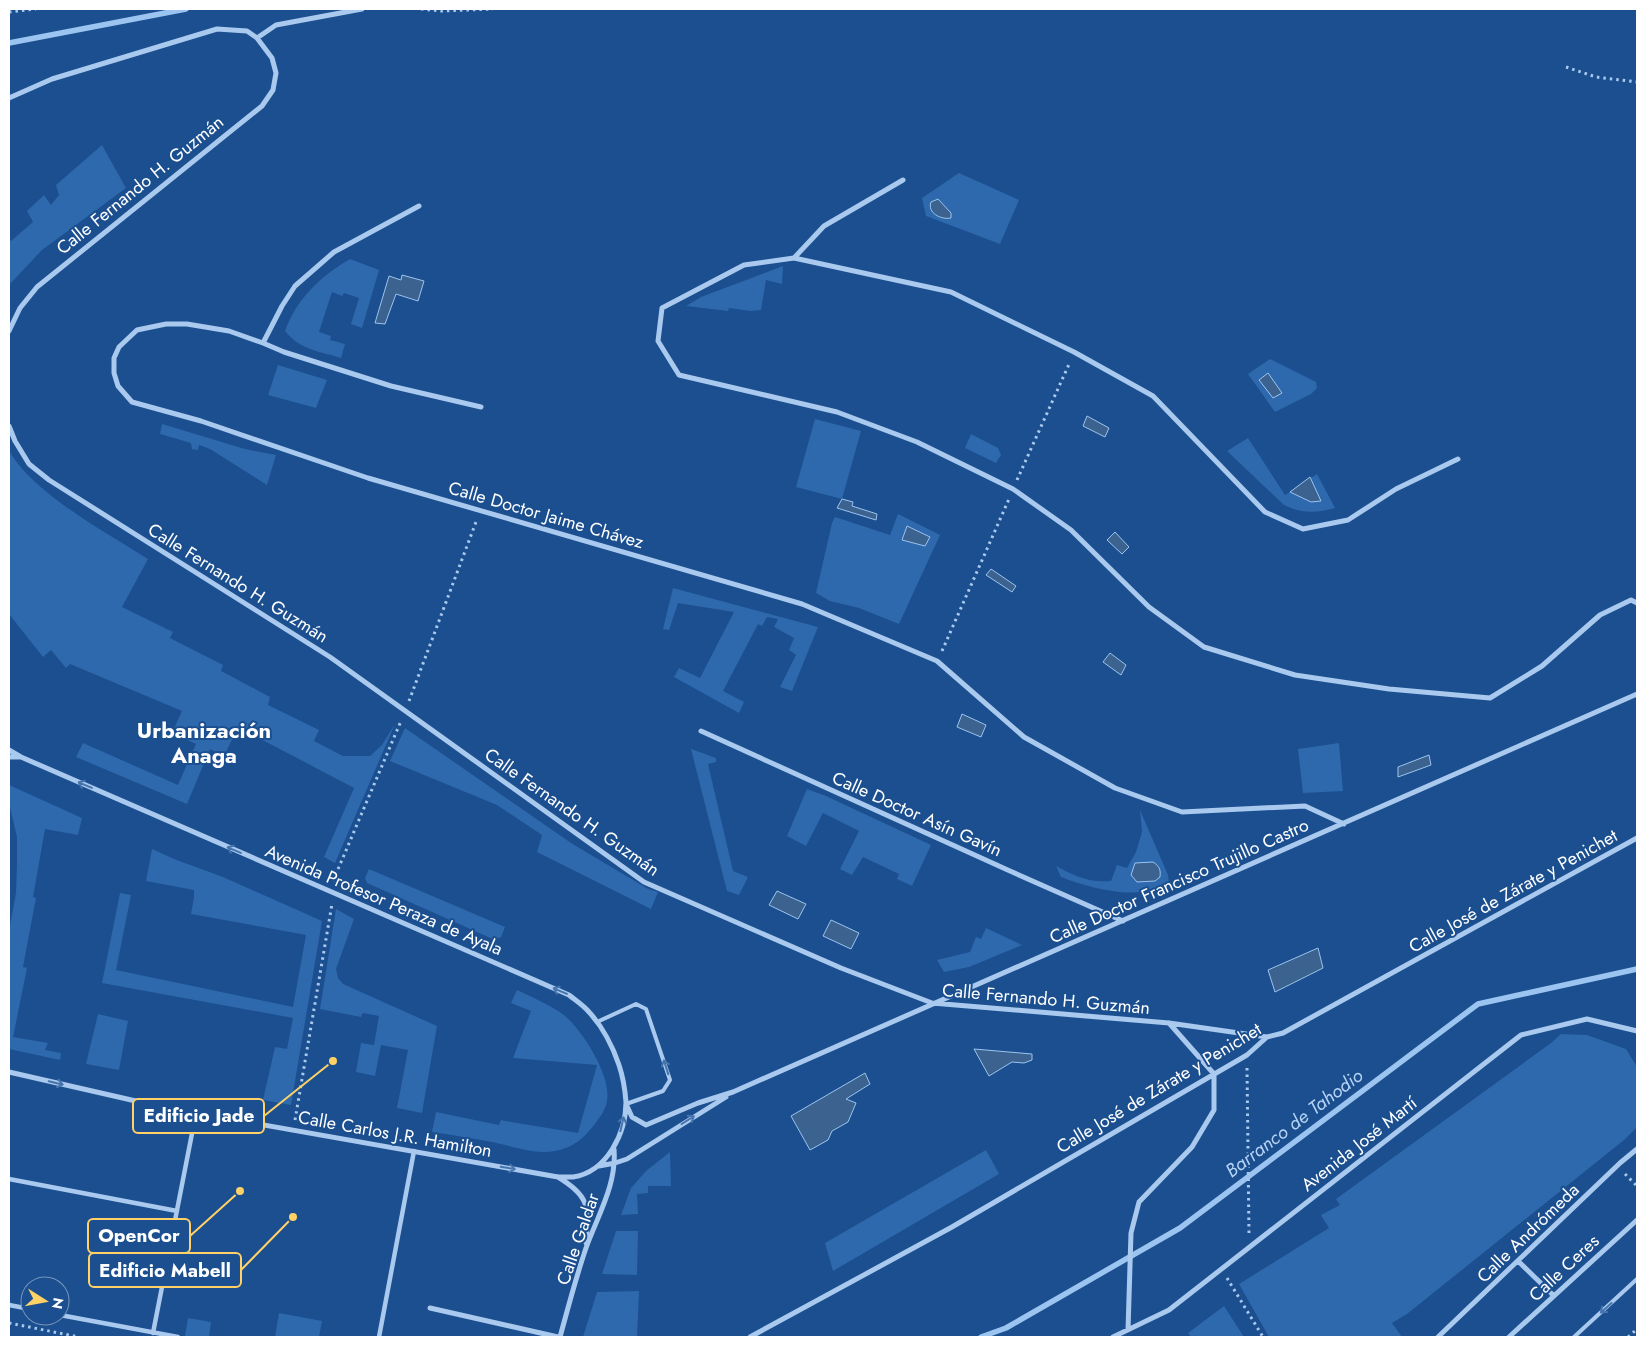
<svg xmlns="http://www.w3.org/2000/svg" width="1646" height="1346" viewBox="0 0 1646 1346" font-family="Jost,sans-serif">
<rect width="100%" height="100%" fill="#1b4f8f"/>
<path fill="#2e69ad" d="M 102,145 L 126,188 L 42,250 L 9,285 L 9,239 L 11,241 L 33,222 L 27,211 L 44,195 L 51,205 L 59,195 L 56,185 Z
M 959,173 L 1019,200 L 1000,244 L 926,216 L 922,198 Z
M 350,259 L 379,270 L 362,328 L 351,324 L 359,298 L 344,293 L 342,296 L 332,292 L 319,332 L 331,336 L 330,340 L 345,344 L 341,358 C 319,351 300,350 285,331 C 297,298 321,276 350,259 Z
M 783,266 L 782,284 L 766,280 L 761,310 L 750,311 L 729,308 L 728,311 L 686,306 L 701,297 Z
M 1270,359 L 1316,382 L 1317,388 L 1311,394 L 1275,412 L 1248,374 Z
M 278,365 L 327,380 L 316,408 L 268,395 Z
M 815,419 L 861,431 L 842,499 L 796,487 Z
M 162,424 L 245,449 L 276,455 L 267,485 L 210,449 L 199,445 L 198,450 L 192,449 L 191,443 L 160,434 Z
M 971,434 L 998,448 L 1001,455 L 996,463 L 965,448 Z
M 1248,438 L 1285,495 L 1317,474 L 1335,508 C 1317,513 1302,514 1284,505 L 1227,451 Z
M 9,450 C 31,492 107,533 148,559 L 122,607 L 173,632 L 170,638 L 223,665 L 221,671 L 270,697 L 268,705 L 319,730 L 314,741 L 343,756 L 370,756 L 382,745 L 395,724 L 335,863 L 324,857 L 354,788 L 238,727 L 224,756 L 210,749 L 187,804 L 76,757 L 83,743 L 178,785 L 196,744 L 172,733 L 182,711 L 70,664 L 66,668 L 51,650 L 43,657 L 9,614 Z
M 898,514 L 940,535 L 899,624 L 859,608 L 830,601 L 816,593 L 832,523 L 835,517 L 890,535 Z
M 673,588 L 818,627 L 792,691 L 780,687 L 796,655 L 789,650 L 794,638 L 774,627 L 778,619 L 767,617 L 762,626 L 758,624 L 723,691 L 744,702 L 739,713 L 674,677 L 679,668 L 700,678 L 734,612 L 678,603 L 669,630 L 663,629 Z
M 405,728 L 571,843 L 648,889 L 658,892 L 651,909 L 537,852 L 542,835 L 497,805 L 390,761 Z
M 1339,743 L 1343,791 L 1303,793 L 1298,749 Z
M 691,749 L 716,758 L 716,762 L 708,764 L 733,871 L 748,877 L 739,895 L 727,891 Z
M 9,785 L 82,818 L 78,835 L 45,829 L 33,897 L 36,898 L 23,967 L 27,968 L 13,1037 L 48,1043 L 45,1050 L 61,1053 L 60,1060 L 9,1049 L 9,931 L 16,893 L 17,864 L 17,837 L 9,803 Z
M 807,789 L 826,796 L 931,845 L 912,886 L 897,879 L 899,874 L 863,857 L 852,875 L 840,869 L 859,831 L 823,813 L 806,846 L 787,836 Z
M 1140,810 L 1168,875 L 1169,883 C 1160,886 1149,891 1139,892 C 1117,895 1081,885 1061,877 L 1056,866 C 1075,876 1089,883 1111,881 L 1117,865 L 1127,868 L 1136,852 L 1142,832 Z
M 152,849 L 174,859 L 223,877 L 322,921 L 291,1105 L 263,1100 L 275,1047 L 287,1049 L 293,1018 L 102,983 L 120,893 L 131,895 L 116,970 L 293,1007 L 306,935 L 191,914 L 194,897 L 194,890 L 146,881 Z
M 369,869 L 505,927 L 501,937 L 495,940 L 367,883 L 365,878 Z
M 336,909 L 354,919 L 336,969 L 338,978 L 343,984 L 437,1026 L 422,1113 L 397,1108 L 408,1050 L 381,1045 L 375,1076 L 356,1072 L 361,1043 L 374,1045 L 379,1016 L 363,1013 L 361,1017 L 320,1009 Z
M 986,928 L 1022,945 L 969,967 L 944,972 L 937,960 L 970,952 L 976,937 L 981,939 Z
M 517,990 C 532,997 550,1005 564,1015 C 582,1030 612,1076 607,1101 C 606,1109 600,1117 595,1124 C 584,1138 573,1148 555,1151 C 534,1155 512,1146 492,1142 C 472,1138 452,1135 432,1132 L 436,1112 L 499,1125 L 501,1120 L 505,1121 L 578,1133 L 597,1065 L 513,1058 L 531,1011 L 511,1003 Z
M 98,1014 L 128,1021 L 119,1070 L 86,1064 Z
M 1561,1034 L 1587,1035 L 1626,1049 L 1637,1067 L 1637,1127 L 1624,1140 L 1407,1314 L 1392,1323 L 1402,1337 L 1269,1337 L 1239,1284 L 1329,1228 L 1321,1215 L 1340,1205 L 1336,1199 L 1551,1043 Z
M 986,1150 L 999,1174 L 833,1271 L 825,1243 Z
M 670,1152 L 671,1186 L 648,1186 L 648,1193 L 637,1194 L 638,1214 L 621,1215 L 631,1188 L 646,1171 Z
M 616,1231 L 638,1231 L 637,1275 L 602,1274 Z
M 639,1291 L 637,1337 L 583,1337 L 597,1292 Z
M 1224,1306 L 1244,1337 L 1191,1337 L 1188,1333 Z
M 279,1313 L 322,1321 L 319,1337 L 275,1337 Z
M 188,1318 L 211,1322 L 209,1337 L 185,1336 Z"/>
<path fill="#3c6290" stroke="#9cc4f0" d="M 938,199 L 951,213 L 951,218 C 941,220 927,213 931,202 Z
M 402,275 L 424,281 L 418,301 L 396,294 L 385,324 L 375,323 L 389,276 L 401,280 Z
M 1268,373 L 1282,393 L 1273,398 L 1259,380 Z
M 1087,416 L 1109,428 L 1105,437 L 1083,426 Z
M 1310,477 L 1321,501 L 1311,502 L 1290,492 Z
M 842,499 L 853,502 L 852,506 L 877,514 L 876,520 L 837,508 Z
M 907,526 L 930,537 L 925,546 L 902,540 Z
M 1115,532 L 1129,547 L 1122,554 L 1107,540 Z
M 991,569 L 1016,586 L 1012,592 L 986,575 Z
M 1110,653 L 1126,665 L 1121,675 L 1103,662 Z
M 962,714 L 986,725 L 981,737 L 957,727 Z
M 1429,755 L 1431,765 L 1398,777 L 1398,767 Z
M 1153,862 C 1159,866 1161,869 1160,877 L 1155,881 L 1137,882 L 1131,875 L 1135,863 Z
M 777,891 L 806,904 L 798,919 L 769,905 Z
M 831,920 L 859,933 L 851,949 L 823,936 Z
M 1318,948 L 1323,968 L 1275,992 L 1268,970 Z
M 974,1049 L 1032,1054 L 1032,1060 L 1024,1063 L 1012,1062 L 989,1076 Z
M 865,1073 L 870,1084 L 846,1099 L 856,1103 L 848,1122 L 832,1131 L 828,1140 L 810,1150 L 791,1116 Z"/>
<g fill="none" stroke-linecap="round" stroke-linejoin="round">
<path stroke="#9cc4f0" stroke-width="5.5" d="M 9,43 L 186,9
M 981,1337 L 1006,1328 L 1180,1228 L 1478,1004 L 1637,969"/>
<path stroke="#a9c9ee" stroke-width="3" stroke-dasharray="2.5 4" stroke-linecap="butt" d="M 421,9 L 441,11 L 493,9
M 9,12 L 36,9
M 1566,67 L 1596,77 L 1637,82
M 1017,480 L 1070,362
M 942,651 L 1009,499
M 409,701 L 476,522
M 333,881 L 401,721
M 1247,1068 L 1249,1234
M 295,1120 L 332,904
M 1625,1174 L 1637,1186
M 1227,1278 L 1263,1337
M 9,1323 L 79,1337
M 1628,1337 L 1637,1329"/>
<path stroke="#a9c9ee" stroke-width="4" d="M 597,1022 L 636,1004 L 646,1009 L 670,1080 L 663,1091 L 626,1104
M 1574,1337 L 1637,1279"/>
<path stroke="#a9c9ee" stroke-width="4.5" d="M 9,1179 L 177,1211
M 9,1305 L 30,1309
M 60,1315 L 178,1337
M 153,1333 L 196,1113
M 379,1337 L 414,1151"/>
<path stroke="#a9c9ee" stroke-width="5" d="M 257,38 L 276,25 L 362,9
M 9,98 L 52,79 L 217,29 L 247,31 L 257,38 L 272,58 L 276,73 L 273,90 L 262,106 L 37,287 L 20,308 L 9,331
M 794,258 L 824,226 L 903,180
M 263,343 L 282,306 L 295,286 L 334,252 L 419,206
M 481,407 L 391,386 L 284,352 L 263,343 L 229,331 L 187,324 L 166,324 L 137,330 L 119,347 L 114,358 L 114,373 L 118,386 L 132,402 L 201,421 L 368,478 L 802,604 L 937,661 L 1024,737 L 1115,788 L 1182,812 L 1305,806 L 1344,824
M 9,426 L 15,441 L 29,464 L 49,480 L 330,657 L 644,882 L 841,968 L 932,1003 L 1169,1023 L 1267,1037
M 1458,459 L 1396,489 L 1348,520 L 1303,529 L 1265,512 L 1153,396 L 1074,352 L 951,292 L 794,258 L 744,265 L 662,308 L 658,341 L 679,375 L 837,412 L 917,442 L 1013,489 L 1071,530 L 1149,607 L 1204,647 L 1295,675 L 1389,689 L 1490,698 L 1542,666 L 1600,615 L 1631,600 L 1637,603
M 701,731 L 1010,871 L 1123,921
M 9,750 L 21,757 L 569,995 C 575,1000 583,1005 589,1012 C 602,1026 613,1047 619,1065 C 623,1077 625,1089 626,1102 C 626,1133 607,1172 573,1177 C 568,1177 563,1177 558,1177 L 162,1107 L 9,1072
M 9,757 L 20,757
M 626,1104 L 632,1117 L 646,1125 L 698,1103 L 733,1092 L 1637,694
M 599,1166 L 615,1163 L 627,1159 L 726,1097
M 558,1177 C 591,1197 588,1207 586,1243
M 1518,1261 L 1554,1296
M 430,1308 L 558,1337
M 1128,1330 L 1131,1233 L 1139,1202 L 1192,1147 L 1214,1110 L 1214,1074 L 1169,1023
M 560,1337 C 568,1308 576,1277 586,1248 C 598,1215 617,1184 614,1149
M 750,1337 L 952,1227 L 1247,1055 L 1267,1037 L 1283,1033 L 1637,838
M 1113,1337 L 1169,1310 L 1521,1035 L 1587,1019 L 1637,1031
M 1438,1337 L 1620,1163 L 1637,1149
M 1509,1337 L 1637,1220"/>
</g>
<defs><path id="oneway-shaft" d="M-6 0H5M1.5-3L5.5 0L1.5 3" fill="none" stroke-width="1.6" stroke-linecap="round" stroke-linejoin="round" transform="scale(1.25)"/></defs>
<g stroke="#4674ac">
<use href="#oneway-shaft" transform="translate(85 785) rotate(-157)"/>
<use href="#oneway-shaft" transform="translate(234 850) rotate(-157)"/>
<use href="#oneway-shaft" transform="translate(560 991) rotate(-157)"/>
<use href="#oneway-shaft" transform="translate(666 1067) rotate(-108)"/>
<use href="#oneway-shaft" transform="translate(56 1083) rotate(13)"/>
<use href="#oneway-shaft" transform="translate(688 1120) rotate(-32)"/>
<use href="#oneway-shaft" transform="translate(622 1124) rotate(-77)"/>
<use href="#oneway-shaft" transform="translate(508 1168) rotate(10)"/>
<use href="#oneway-shaft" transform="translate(1606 1308) rotate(138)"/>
</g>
<g text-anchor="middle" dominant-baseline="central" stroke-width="4" stroke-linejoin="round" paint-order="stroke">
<g font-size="18" fill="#fff" stroke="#1b4f8f">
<text transform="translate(140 185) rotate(-39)">Calle Fernando H. Guzmán</text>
<text transform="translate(546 515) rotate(16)">Calle Doctor Jaime Chávez</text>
<text transform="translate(238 583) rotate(32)">Calle Fernando H. Guzmán</text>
<text transform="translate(572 812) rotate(35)">Calle Fernando H. Guzmán</text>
<text transform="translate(917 814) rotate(24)">Calle Doctor Asín Gavín</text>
<text transform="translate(1179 881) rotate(-24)">Calle Doctor Francisco Trujillo Castro</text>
<text transform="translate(1513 891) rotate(-29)">Calle José de Zárate y Penichet</text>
<text transform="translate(384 900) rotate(23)">Avenida Profesor Peraza de Ayala</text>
<text transform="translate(1046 999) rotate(5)">Calle Fernando H. Guzmán</text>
<text transform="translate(1159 1088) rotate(-31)">Calle José de Zárate y Penichet</text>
<text transform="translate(395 1134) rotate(10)">Calle Carlos J.R. Hamilton</text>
<text transform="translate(1359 1144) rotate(-38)">Avenida José Martí</text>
<text transform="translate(1528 1233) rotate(-44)">Calle Andrómeda</text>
<text transform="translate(578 1239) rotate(-71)">Calle Galdar</text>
<text transform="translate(1564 1268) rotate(-43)">Calle Ceres</text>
</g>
<g font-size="19" font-style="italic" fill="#b5d3f5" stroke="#1b4f8f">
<text transform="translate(1294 1123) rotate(-37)">Barranco de Tahodio</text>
</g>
<g font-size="22" font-weight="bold" fill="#fff" stroke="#1b4f8f">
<text x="204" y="730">Urbanización<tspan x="204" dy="25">Anaga</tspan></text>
</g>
</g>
<path fill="none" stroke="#ffd166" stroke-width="2" d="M333 1061L264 1116M240 1191L190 1236M293 1217L241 1270"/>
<g fill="#ffd166" stroke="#1b4f8f" stroke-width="2">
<circle cx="333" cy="1061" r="5"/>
<circle cx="240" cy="1191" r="5"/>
<circle cx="293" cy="1217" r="5"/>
</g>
<g fill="#1b4f8f" stroke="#ffd166" stroke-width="2">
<rect x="133" y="1099" width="131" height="34" rx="5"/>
<rect x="88" y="1219" width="102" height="34" rx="5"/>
<rect x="89" y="1253" width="152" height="34" rx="5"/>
</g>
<g font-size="19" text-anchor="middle" font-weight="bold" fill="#fff">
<text x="199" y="1122">Edificio Jade</text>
<text x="139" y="1242">OpenCor</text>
<text x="165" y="1277">Edificio Mabell</text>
</g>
<rect width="1646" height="1346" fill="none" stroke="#ffffff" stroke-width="20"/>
<g transform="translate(45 1301) rotate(101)"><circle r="24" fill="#1b4f8f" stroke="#7695bc"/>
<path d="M0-4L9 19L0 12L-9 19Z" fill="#ffd166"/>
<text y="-8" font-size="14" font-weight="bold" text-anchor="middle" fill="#ffffff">N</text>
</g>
</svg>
